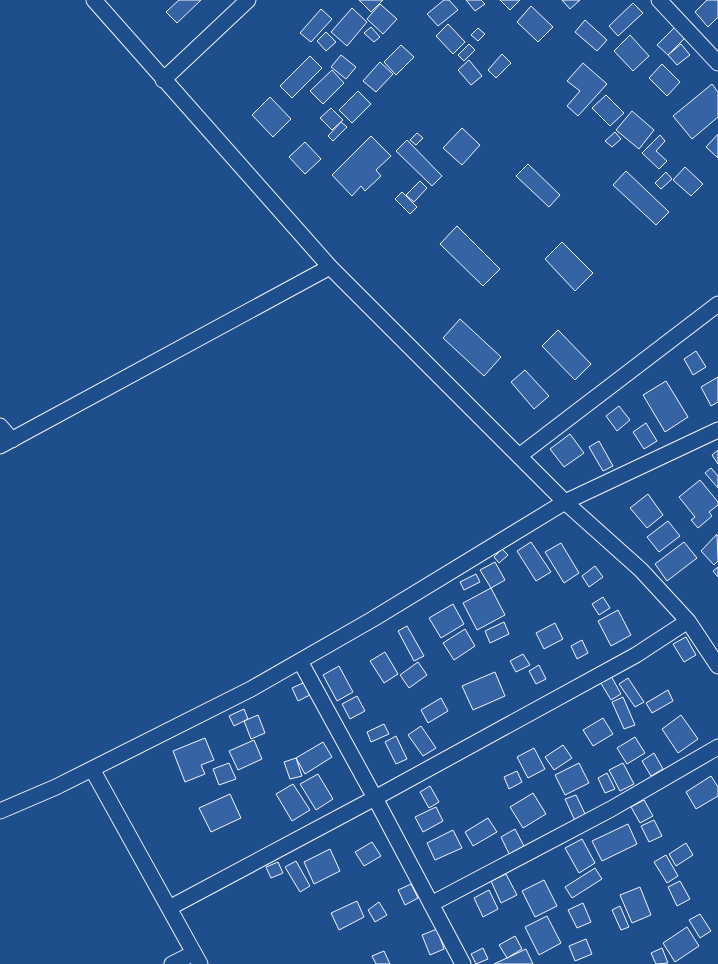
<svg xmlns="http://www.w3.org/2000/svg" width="718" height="964" viewBox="0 0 718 964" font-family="Karla,sans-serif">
<rect width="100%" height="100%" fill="#1f4e8c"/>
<path fill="#3563a3" stroke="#f2f6ff" d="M 179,0 L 201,0 L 177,23 L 166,12 Z
M 359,0 L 383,0 L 371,12 Z
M 444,0 L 449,0 L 458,10 L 438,26 L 427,14 Z
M 466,0 L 481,0 L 485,4 L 475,11 Z
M 500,0 L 520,0 L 510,10 Z
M 562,0 L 580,0 L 570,9 Z
M 707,0 L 718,0 L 718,17 L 708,27 L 695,12 Z
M 633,3 L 643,13 L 618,36 L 609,26 Z
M 380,4 L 397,19 L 383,34 L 367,19 Z
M 531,6 L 553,27 L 538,42 L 517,22 Z
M 352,8 L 367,22 L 347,46 L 331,32 Z
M 321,9 L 332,19 L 311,42 L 300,33 Z
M 585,20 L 607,40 L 597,51 L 575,32 Z
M 448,24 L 465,42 L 453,54 L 436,36 Z
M 677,25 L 687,36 L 668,55 L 657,45 Z
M 371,27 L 380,37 L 374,42 L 364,33 Z
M 478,28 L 485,34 L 478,41 L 471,35 Z
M 326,32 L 336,42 L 326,51 L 317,41 Z
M 630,35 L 649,56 L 633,71 L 614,51 Z
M 469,44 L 475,50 L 464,61 L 458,55 Z
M 681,44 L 690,55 L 677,65 L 668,55 Z
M 401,45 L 414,57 L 396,75 L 384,62 Z
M 502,54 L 511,63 L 496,78 L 488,70 Z
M 341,55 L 356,67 L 346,79 L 331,67 Z
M 310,56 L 322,68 L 292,98 L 280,86 Z
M 469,60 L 482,76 L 471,85 L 458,70 Z
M 380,62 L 393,74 L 376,92 L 363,81 Z
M 583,63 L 607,84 L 578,116 L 567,106 L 580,91 L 567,81 Z
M 662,64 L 680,82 L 667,96 L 649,78 Z
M 332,70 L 344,83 L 323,104 L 310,91 Z
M 712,84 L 718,92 L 718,117 L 692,139 L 673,116 Z
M 358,91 L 371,104 L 352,123 L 339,110 Z
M 606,95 L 624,113 L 610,126 L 592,108 Z
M 270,97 L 291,119 L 273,137 L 252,115 Z
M 331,108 L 343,120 L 332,130 L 320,118 Z
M 632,111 L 654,130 L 639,149 L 616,130 Z
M 341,122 L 347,127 L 333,141 L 328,136 Z
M 462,128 L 480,145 L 462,165 L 443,148 Z
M 615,132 L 621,139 L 612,147 L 605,141 Z
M 417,133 L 423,138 L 416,145 L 410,140 Z
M 718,134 L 718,158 L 706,147 Z
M 660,135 L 665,141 L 656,151 L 667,161 L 659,169 L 642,153 Z
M 371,136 L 391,156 L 376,170 L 381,176 L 365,191 L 361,186 L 352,196 L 332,175 Z
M 407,140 L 442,176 L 432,186 L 396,151 Z
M 305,142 L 321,159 L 305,174 L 289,157 Z
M 528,164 L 560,195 L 549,207 L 516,176 Z
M 685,167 L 703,184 L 691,196 L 673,180 Z
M 626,171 L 669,212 L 656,225 L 613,185 Z
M 666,172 L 672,179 L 661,189 L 655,183 Z
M 420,181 L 427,188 L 414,202 L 406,195 Z
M 402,192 L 417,207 L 410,214 L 395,199 Z
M 457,226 L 500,269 L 483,286 L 440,244 Z
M 562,242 L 593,273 L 575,291 L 545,259 Z
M 460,319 L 501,357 L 484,376 L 443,338 Z
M 558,330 L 591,364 L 575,380 L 542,346 Z
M 696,351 L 706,367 L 693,375 L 684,359 Z
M 525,370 L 549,396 L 534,409 L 511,382 Z
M 718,377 L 718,402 L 711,406 L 701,387 Z
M 666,381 L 688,417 L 665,432 L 643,395 Z
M 619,406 L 630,420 L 617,431 L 606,416 Z
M 646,423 L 657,441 L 644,449 L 633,432 Z
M 570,434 L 584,453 L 564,467 L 550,449 Z
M 599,441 L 613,466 L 603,471 L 589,447 Z
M 718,450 L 718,464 L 712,455 Z
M 711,468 L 718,476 L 718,488 L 705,473 Z
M 700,480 L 718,502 L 718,505 L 709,512 L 712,516 L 698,528 L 691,520 L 695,517 L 679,497 Z
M 648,494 L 663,515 L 647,528 L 630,508 Z
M 668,521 L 680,536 L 659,552 L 647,537 Z
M 717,534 L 718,561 L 714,565 L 701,551 Z
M 531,542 L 551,572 L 536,581 L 517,551 Z
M 684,542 L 697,558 L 667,581 L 655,564 Z
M 561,543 L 579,573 L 564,583 L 545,552 Z
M 502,549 L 508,555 L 499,563 L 494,557 Z
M 495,562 L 505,580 L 491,588 L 480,570 Z
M 595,566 L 603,577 L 589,587 L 582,576 Z
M 718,567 L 718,577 L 713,571 Z
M 476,574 L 480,582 L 464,590 L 460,582 Z
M 491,588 L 505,615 L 477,630 L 463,603 Z
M 603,597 L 610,608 L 599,615 L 592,604 Z
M 453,604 L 464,624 L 441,638 L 429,618 Z
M 618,610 L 631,635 L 611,646 L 598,621 Z
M 504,622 L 509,634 L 490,643 L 485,631 Z
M 555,623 L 563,639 L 544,649 L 536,633 Z
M 407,626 L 424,656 L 414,661 L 398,631 Z
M 465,629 L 475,646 L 454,660 L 443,643 Z
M 686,637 L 696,655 L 684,662 L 673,644 Z
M 582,640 L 588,653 L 577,659 L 571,646 Z
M 385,652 L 398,674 L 384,683 L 370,661 Z
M 523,654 L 530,665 L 516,672 L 510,661 Z
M 418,662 L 427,675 L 409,688 L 400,675 Z
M 539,665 L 546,679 L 536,684 L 529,671 Z
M 339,666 L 353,692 L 337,701 L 323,675 Z
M 495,672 L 505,696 L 473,710 L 462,686 Z
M 610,674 L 621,694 L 611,700 L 599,680 Z
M 628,678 L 644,702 L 635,707 L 619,684 Z
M 305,682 L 310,695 L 298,701 L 292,688 Z
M 668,690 L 673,701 L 652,713 L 646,703 Z
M 357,696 L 365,711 L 350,719 L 342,704 Z
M 623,697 L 635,725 L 624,729 L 612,702 Z
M 441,698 L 448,711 L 428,723 L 421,710 Z
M 244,709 L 248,719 L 234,726 L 229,716 Z
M 258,715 L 265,733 L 251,739 L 244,721 Z
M 681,715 L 698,739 L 678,753 L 662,729 Z
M 603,718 L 613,734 L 593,746 L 583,730 Z
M 384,724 L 389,734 L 371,742 L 367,732 Z
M 421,726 L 436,748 L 423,756 L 408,735 Z
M 396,736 L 407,759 L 396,764 L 385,742 Z
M 635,737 L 645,753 L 627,764 L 617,748 Z
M 205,738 L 214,760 L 201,765 L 205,774 L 185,782 L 173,751 Z
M 254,740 L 262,759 L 238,770 L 229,751 Z
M 323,742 L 332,757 L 305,774 L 296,758 Z
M 563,745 L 572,758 L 554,770 L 545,757 Z
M 534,748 L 545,769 L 528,778 L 517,757 Z
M 654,753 L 663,769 L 651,776 L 642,761 Z
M 296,758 L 302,776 L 290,779 L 284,762 Z
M 229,763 L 236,779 L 219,785 L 213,769 Z
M 579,763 L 589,783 L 565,795 L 555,775 Z
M 623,763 L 634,784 L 620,791 L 609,770 Z
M 517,771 L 522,782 L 509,789 L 504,777 Z
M 607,773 L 615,789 L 605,793 L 598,778 Z
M 318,774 L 333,799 L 316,810 L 300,784 Z
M 711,776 L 718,787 L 718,796 L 696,809 L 686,792 Z
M 293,784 L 310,810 L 292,821 L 276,794 Z
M 430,786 L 439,802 L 429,808 L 420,792 Z
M 533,793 L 546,814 L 523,828 L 510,807 Z
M 230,794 L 241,818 L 211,832 L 199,808 Z
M 576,795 L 586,816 L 575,821 L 565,799 Z
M 644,800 L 653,816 L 640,823 L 631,807 Z
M 436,807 L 443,821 L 423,832 L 415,817 Z
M 488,818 L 497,832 L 473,846 L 465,832 Z
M 654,820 L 662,836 L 649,842 L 641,826 Z
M 628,824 L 637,844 L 602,861 L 592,841 Z
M 515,829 L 526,850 L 511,858 L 501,837 Z
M 453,830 L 462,848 L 435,860 L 427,843 Z
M 582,839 L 595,863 L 579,873 L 565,848 Z
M 372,842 L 381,856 L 364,866 L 355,852 Z
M 686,843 L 693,855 L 676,866 L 669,854 Z
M 330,849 L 340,871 L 314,884 L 304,862 Z
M 666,855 L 678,876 L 667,883 L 654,862 Z
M 296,861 L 310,886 L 300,892 L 285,867 Z
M 278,862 L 283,873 L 271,878 L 266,867 Z
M 595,868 L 602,879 L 572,898 L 565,887 Z
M 506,874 L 517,895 L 501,903 L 491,881 Z
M 544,880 L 557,906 L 535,917 L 522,891 Z
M 680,881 L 690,899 L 677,906 L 668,887 Z
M 411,884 L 418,898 L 405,905 L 398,890 Z
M 640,887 L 651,915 L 632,923 L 620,895 Z
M 489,890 L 498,909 L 483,917 L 474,898 Z
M 357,901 L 364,917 L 339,930 L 331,913 Z
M 379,902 L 387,915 L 375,922 L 368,910 Z
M 583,903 L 591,922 L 577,928 L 568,910 Z
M 620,906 L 629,927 L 621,930 L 612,910 Z
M 700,914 L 711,931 L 700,938 L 689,920 Z
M 547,916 L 561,943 L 539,955 L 525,927 Z
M 687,927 L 699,946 L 675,962 L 663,943 Z
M 437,929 L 444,949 L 430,955 L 422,935 Z
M 515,936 L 522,949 L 507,958 L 499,945 Z
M 586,939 L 592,954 L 575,961 L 569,946 Z
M 483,948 L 488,959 L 476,964 L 471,954 Z
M 662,948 L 668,963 L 656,964 L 651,953 Z
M 526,949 L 533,964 L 494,964 L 507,958 Z
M 384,951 L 390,964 L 376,964 L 372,956 Z"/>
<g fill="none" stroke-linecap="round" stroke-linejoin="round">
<g stroke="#f2f6ff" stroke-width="17">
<path id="minor" d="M 659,0 L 718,63
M 163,80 L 248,0
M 0,426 L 12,440
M 718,430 L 565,502 L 641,570 L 688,621 L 718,666
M 0,446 L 330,267 L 94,0
M 519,456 L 718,304
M 300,661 L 375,798 L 463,964
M 92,769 L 200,964
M 0,811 L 56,787 L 251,689 L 373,619 L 565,502 L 330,267
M 431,904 L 611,809 L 718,747
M 169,908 L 375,798 L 636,655 L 688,621
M 172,964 L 194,953"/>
</g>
<use href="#minor" stroke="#1f4e8c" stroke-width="15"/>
</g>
</svg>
